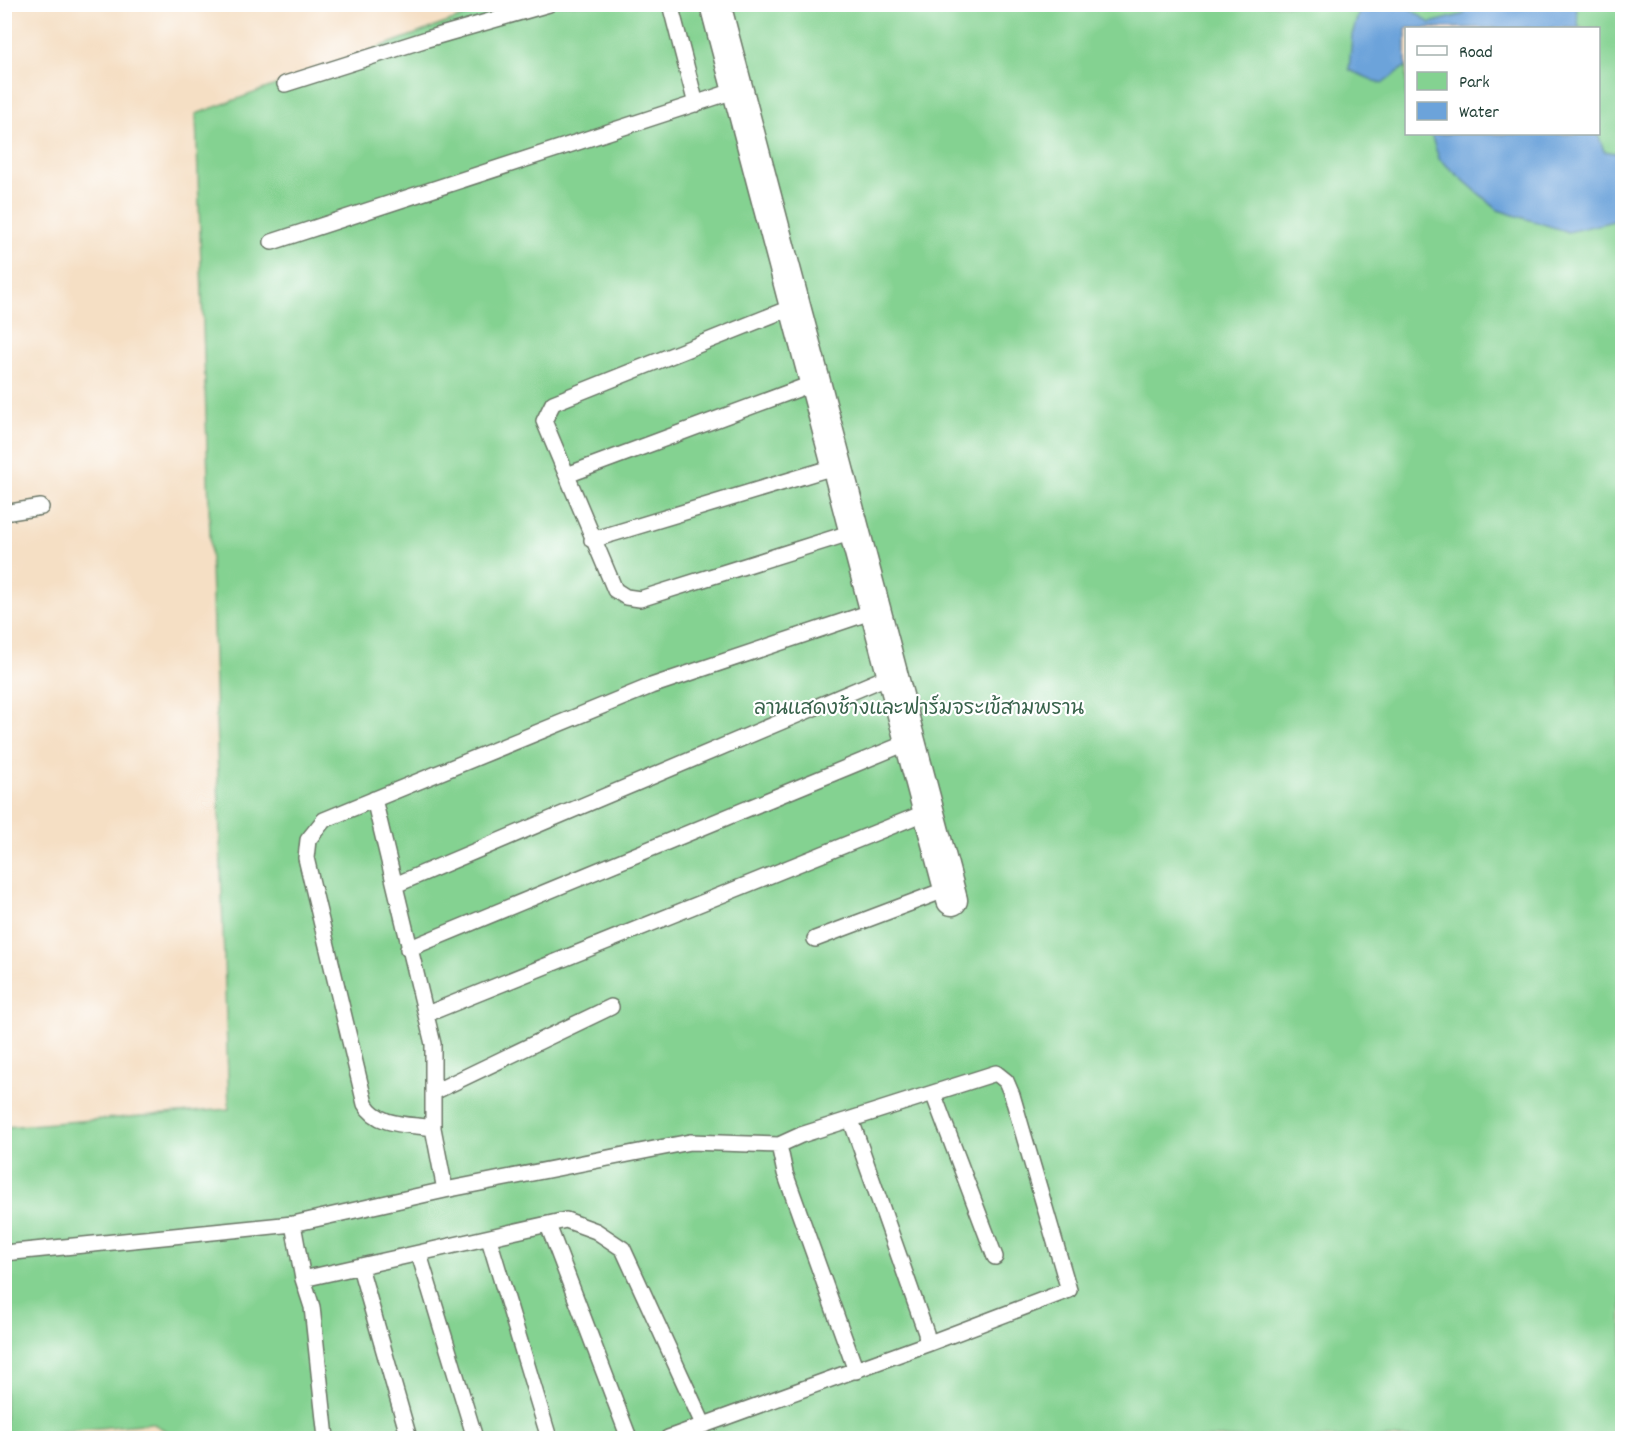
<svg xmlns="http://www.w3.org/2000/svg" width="1627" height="1443" viewBox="0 0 1627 1443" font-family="Dekko,'Playpen Sans Thai',sans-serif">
<rect width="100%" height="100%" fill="#fff"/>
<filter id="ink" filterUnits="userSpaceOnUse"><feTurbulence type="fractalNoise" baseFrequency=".0167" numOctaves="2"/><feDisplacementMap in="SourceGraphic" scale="12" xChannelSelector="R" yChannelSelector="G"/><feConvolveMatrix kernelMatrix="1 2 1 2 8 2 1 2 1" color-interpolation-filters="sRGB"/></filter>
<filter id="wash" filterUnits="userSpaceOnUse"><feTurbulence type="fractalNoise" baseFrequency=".008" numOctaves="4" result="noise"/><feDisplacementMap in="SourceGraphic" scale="24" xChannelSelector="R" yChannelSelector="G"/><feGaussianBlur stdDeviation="1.35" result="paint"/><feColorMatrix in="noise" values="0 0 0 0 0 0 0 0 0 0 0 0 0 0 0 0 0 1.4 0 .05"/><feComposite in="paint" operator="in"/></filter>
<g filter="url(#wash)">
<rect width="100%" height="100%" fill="#f5dfc4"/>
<path fill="#84d291" stroke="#528862" stroke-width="1.5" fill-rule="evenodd" d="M 495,5 L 1622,5 L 1622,1438 L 179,1438 L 152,1423 L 5,1437 L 5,1127 L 229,1109 L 196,114 ZM 1406,28 L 1598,28 L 1598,134 L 1406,134 Z"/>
<path fill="#6ca3da" stroke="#467087" stroke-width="1.5" d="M 1361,5 L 1405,5 L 1430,23 L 1464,14 L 1468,5 L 1576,5 L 1579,28 L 1406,28 L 1406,66 L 1382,84 L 1349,70 L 1352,35 Z
M 1431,134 L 1598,134 L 1604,151 L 1622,154 L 1622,219 L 1568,232 L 1498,210 L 1439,159 Z"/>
</g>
<g filter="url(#ink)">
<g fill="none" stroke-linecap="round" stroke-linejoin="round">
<g stroke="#6a7666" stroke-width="18">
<path id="service" d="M 670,4 L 696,104
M 285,84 L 427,39 L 549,4
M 272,242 L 737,90
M 795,306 L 553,403 L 544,421 L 615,590 L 626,597 L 640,599 L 856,531
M 567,475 L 814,383
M 4,513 L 41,507
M 592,540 L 837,466
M 374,799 L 433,1044 L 433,1128
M 395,885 L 894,674
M 815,939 L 950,888
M 408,949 L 911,741
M 427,1014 L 929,811
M 434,1092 L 611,1007
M 933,1093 L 995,1257
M 445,1190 L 433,1128 C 409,1124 378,1127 365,1104 L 306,858 L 308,840 L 324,820 L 651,686 L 877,610
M 293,1224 L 303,1279 L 312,1307 L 326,1438
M 548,1225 L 629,1438
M 489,1239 L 549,1438
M 4,1253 L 293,1224 L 445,1190 L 690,1142 L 779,1145
M 419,1254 L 475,1438
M 360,1267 L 409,1438
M 303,1279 L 566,1220 L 596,1231 L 623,1249 L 703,1424
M 856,1371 L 785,1173 L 779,1145 L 801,1135 L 996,1073 L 1006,1081 L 1012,1095 L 1069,1290 L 927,1344
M 668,1438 L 927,1344 L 926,1333 L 851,1120"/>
</g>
<g stroke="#6a7666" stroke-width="33">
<path id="minor" d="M 715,4 L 952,900"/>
</g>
<use href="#service" stroke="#fff" stroke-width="15"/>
<use href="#minor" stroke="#fff" stroke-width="30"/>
</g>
</g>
<g text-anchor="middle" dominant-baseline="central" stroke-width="4.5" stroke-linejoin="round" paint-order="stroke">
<g font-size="20" fill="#38624b" stroke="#fff">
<text x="919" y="710">ลานแสดงช้างและฟาร์มจระเข้สามพราน</text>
</g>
</g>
<rect width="1627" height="1443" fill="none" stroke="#fff" stroke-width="24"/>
<rect x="1405" y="27" width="195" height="108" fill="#ffffff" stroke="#a5b1ae" stroke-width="1.5"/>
<rect x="1417" y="46" width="30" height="9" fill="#ffffff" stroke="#a5b1ae" stroke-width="1.5"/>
<text x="1459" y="57" font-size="18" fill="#1f3d34">Road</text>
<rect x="1417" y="72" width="30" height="18" fill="#84d291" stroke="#a5b1ae" stroke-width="1.5"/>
<text x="1459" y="87" font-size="18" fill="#1f3d34">Park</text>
<rect x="1417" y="102" width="30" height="18" fill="#6ca3da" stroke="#a5b1ae" stroke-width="1.5"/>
<text x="1459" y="117" font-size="18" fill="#1f3d34">Water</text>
</svg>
